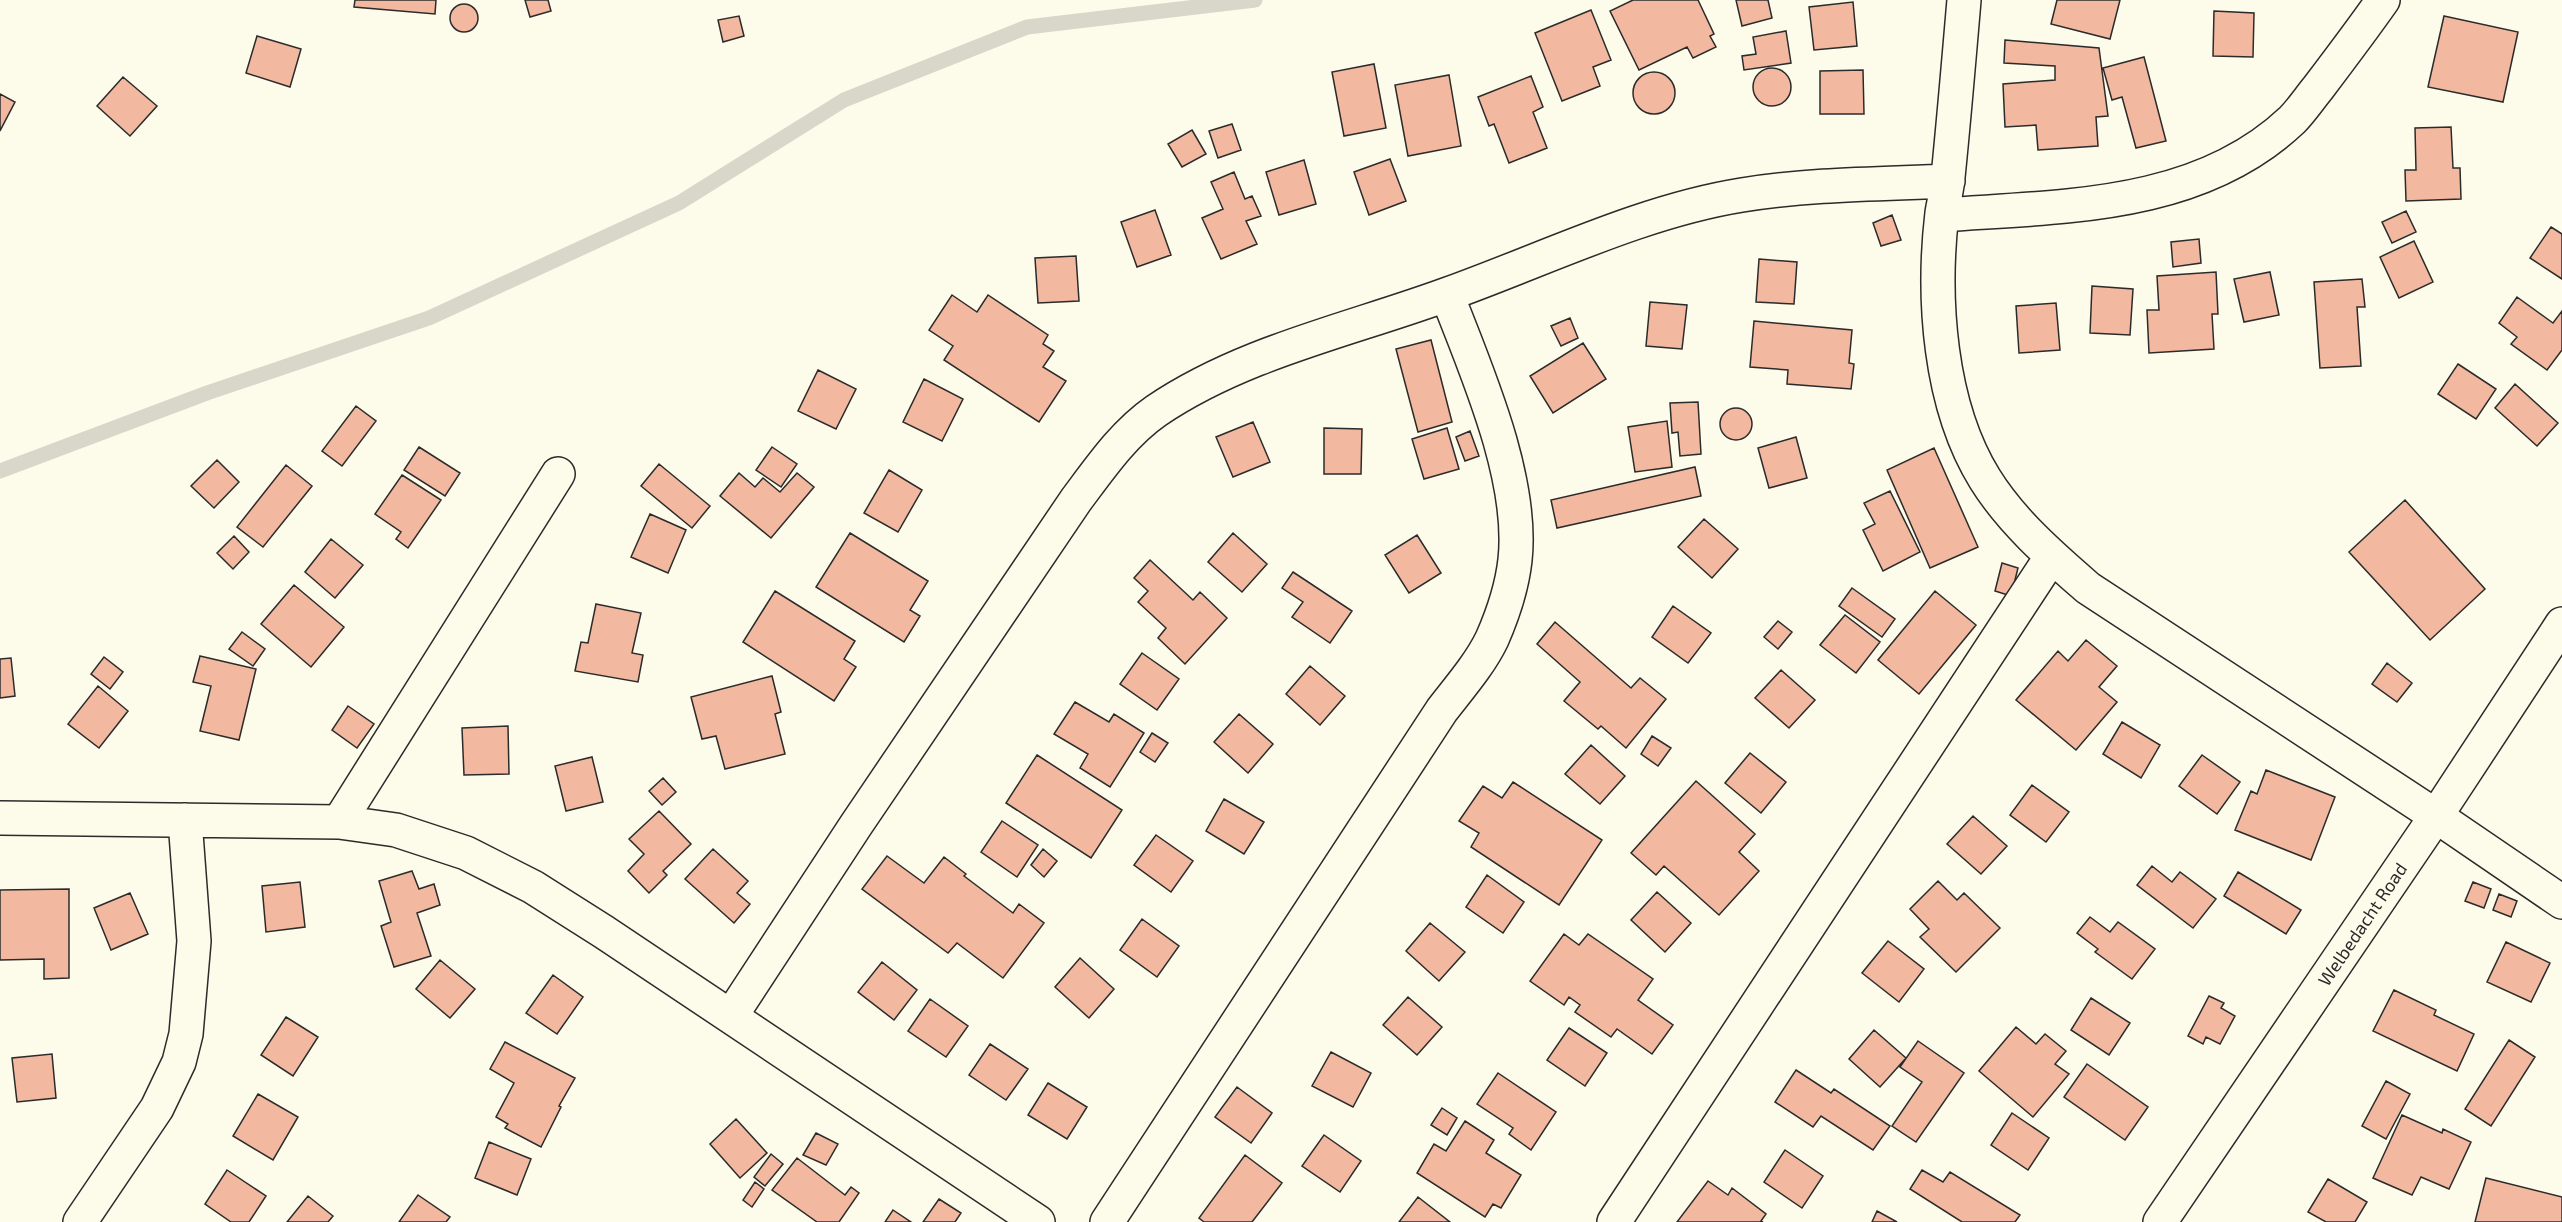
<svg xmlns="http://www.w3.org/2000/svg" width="2562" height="1222" viewBox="0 0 2562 1222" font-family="'Exo 2',sans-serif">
<rect width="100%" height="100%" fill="#fdfbea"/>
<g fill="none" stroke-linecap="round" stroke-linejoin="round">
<path stroke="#d8d7c9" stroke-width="15" d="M 0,471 L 207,393 L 429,318 L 679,203 L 844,100 L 1027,27 L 1255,0"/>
</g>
<path fill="#f2b8a0" stroke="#2b2b2b" stroke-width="1.5" d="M 355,0 L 436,0 L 435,14 L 354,7 Z
M 525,0 L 548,0 L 551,11 L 530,17 Z
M 1633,0 L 1698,0 L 1714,34 L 1710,36 L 1716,47 L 1693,58 L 1687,47 L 1639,70 L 1610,11 Z
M 1736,0 L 1768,0 L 1772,18 L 1742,26 Z
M 2057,0 L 2120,0 L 2110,39 L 2051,24 Z
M 1853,2 L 1857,46 L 1814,50 L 1809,7 Z
M450 18a14 14 0 1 1 28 0a14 14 0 1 1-28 0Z
M 1591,10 L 1611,60 L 1593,67 L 1600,86 L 1562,101 L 1535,33 Z
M 2214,11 L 2254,13 L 2253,57 L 2213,56 Z
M 739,16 L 744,36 L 723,42 L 718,20 Z
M 2444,16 L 2518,32 L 2503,102 L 2428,87 Z
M 1786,31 L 1791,63 L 1744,70 L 1742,56 L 1756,54 L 1753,37 Z
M 257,36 L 301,49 L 290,87 L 246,73 Z
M 2005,40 L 2099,48 L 2108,116 L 2096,117 L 2098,146 L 2038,150 L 2036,125 L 2005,127 L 2003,84 L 2055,80 L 2055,66 L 2004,63 Z
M 2144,57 L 2166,141 L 2136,148 L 2122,97 L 2112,100 L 2103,68 Z
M 1374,64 L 1386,128 L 1344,136 L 1332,72 Z
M1753 87a19 19 0 1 1 38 0a19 19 0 1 1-38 0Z
M 1863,70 L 1864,114 L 1820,114 L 1820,71 Z
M1633 93a21 21 0 1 1 42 0a21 21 0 1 1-42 0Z
M 1449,75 L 1461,146 L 1408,156 L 1395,85 Z
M 1531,76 L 1543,107 L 1533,112 L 1547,148 L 1509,163 L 1494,124 L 1489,126 L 1478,97 Z
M 123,77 L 157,106 L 130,136 L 97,106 Z
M 0,94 L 15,102 L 0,131 Z
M 1232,124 L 1241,150 L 1218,158 L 1209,131 Z
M 2451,127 L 2453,168 L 2460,168 L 2461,199 L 2406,201 L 2405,170 L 2416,170 L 2415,128 Z
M 1192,130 L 1206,154 L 1182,167 L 1168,144 Z
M 1390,159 L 1406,201 L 1369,215 L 1354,172 Z
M 1304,160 L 1316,204 L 1279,215 L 1266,172 Z
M 1234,172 L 1245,199 L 1252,196 L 1261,216 L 1246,221 L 1257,244 L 1221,259 L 1202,218 L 1223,209 L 1211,182 Z
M 1155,210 L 1171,255 L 1137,267 L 1121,222 Z
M 2406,211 L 2416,232 L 2392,243 L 2382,222 Z
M 1892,215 L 1901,240 L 1881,246 L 1873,223 Z
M 2551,227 L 2562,234 L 2562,279 L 2530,258 Z
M 2199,239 L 2201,263 L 2173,267 L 2171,242 Z
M 2414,241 L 2433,282 L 2399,298 L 2380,257 Z
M 1076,256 L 1079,301 L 1038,303 L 1035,258 Z
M 1759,259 L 1797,262 L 1794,304 L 1756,302 Z
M 2216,272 L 2218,314 L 2212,314 L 2214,349 L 2149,353 L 2147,310 L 2159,310 L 2157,276 Z
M 2270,272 L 2279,315 L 2244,322 L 2234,279 Z
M 2362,279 L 2365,307 L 2357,307 L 2361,366 L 2320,368 L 2314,282 Z
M 2092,286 L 2133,289 L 2130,335 L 2090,333 Z
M 952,295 L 977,312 L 988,295 L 1048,335 L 1043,344 L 1054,351 L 1043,367 L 1066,381 L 1039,422 L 944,360 L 953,346 L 929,330 Z
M 2517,297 L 2553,323 L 2562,311 L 2562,350 L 2547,370 L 2511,344 L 2517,337 L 2499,323 Z
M 1650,302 L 1687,305 L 1682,349 L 1646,346 Z
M 2056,303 L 2060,350 L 2019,353 L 2016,306 Z
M 1570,318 L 1578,338 L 1561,346 L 1551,326 Z
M 1754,321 L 1852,330 L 1849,363 L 1854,364 L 1851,389 L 1787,384 L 1788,370 L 1750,367 Z
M 1431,340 L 1452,422 L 1418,432 L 1396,349 Z
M 1583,343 L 1606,379 L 1553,413 L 1530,376 Z
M 2458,364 L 2496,389 L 2476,419 L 2438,394 Z
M 818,370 L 856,389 L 836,429 L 798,411 Z
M 924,379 L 963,399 L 942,441 L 903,422 Z
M 2515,384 L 2558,423 L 2537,446 L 2495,408 Z
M 1698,402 L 1701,454 L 1680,456 L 1678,432 L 1672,433 L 1670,403 Z
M 356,406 L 376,421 L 342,466 L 322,451 Z
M1720 424a16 16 0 1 1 32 0a16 16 0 1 1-32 0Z
M 1667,421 L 1672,467 L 1635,472 L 1628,427 Z
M 1253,422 L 1270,462 L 1233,477 L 1216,437 Z
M 1324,428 L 1362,429 L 1361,474 L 1324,474 Z
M 1447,428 L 1459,469 L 1424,479 L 1412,439 Z
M 1470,431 L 1479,456 L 1465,461 L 1456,437 Z
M 1796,437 L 1807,478 L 1769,488 L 1758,448 Z
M 419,447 L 460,473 L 445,496 L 404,470 Z
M 772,447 L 797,464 L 781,487 L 756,470 Z
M 1934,448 L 1978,547 L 1930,568 L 1887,470 Z
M 217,460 L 239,482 L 214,508 L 191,486 Z
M 659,464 L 710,506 L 692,528 L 641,486 Z
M 286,465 L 312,486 L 263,547 L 237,527 Z
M 1695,467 L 1701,496 L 1557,528 L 1551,500 Z
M 889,470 L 922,490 L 898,532 L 864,513 Z
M 739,473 L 755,487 L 763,478 L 780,492 L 797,473 L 814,487 L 771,538 L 720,496 Z
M 402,475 L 441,500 L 408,548 L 396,539 L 401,532 L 375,514 Z
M 1890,491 L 1920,552 L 1883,571 L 1863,530 L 1875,524 L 1864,503 Z
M 2405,500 L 2485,589 L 2430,640 L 2349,552 Z
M 650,514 L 686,530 L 668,573 L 631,557 Z
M 1704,519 L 1738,549 L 1712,578 L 1678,547 Z
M 850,533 L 928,581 L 910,610 L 920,616 L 904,642 L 816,587 Z
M 1233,533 L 1267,564 L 1242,592 L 1208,562 Z
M 1417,535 L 1441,573 L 1409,593 L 1385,555 Z
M 234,536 L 249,552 L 233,569 L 217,553 Z
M 331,539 L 363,565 L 335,598 L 305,572 Z
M 1150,560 L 1193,600 L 1200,592 L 1227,618 L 1185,664 L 1158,638 L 1166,628 L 1138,602 L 1148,591 L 1134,578 Z
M 2002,563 L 2018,568 L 2011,596 L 1995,591 Z
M 1293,572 L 1352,611 L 1330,643 L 1292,617 L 1303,602 L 1282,588 Z
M 294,585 L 344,627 L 311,667 L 261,624 Z
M 1852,588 L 1895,619 L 1882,637 L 1839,606 Z
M 775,591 L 855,641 L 844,659 L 856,667 L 834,701 L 743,642 Z
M 1935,591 L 1976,625 L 1919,694 L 1878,660 Z
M 596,604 L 641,613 L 632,653 L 643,655 L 638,682 L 575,671 L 581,642 L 588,643 Z
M 1673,606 L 1711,633 L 1688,663 L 1652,637 Z
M 1845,615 L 1880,642 L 1856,673 L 1820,645 Z
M 1778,621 L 1792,632 L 1778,649 L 1764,637 Z
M 1555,622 L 1631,688 L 1640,678 L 1666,699 L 1626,748 L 1601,726 L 1598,729 L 1564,701 L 1580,682 L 1537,644 Z
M 242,632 L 265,649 L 253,666 L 229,649 Z
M 2086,640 L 2117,666 L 2099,687 L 2117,702 L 2076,750 L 2016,700 L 2058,651 L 2068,661 Z
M 1142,653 L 1179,679 L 1157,710 L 1120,684 Z
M 200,656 L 256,669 L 239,740 L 200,731 L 211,686 L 193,682 Z
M 104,657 L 123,672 L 110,689 L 91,674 Z
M 11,658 L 15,696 L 0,698 L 0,659 Z
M 2387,663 L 2412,683 L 2397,702 L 2372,684 Z
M 1310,666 L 1345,696 L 1320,725 L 1286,694 Z
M 1781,670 L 1815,700 L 1789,728 L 1755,698 Z
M 772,676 L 781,712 L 775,714 L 785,754 L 725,769 L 716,736 L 702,739 L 691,697 Z
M 98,686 L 128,711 L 99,748 L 68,724 Z
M 1075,702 L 1109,722 L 1114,714 L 1144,733 L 1110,787 L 1080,768 L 1088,754 L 1054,734 Z
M 348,706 L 374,724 L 357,748 L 332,730 Z
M 1239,714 L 1273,744 L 1248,773 L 1214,742 Z
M 2122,722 L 2160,745 L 2141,778 L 2103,754 Z
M 508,726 L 509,774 L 464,775 L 462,728 Z
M 1152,733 L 1168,743 L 1155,762 L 1140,752 Z
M 1652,736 L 1671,748 L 1658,766 L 1641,754 Z
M 1591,745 L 1625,776 L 1600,804 L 1565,774 Z
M 1750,753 L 1786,782 L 1761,813 L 1725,783 Z
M 1037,755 L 1122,810 L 1091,858 L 1006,803 Z
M 2202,755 L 2240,782 L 2217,814 L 2179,786 Z
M 592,757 L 603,802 L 566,811 L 555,766 Z
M 2266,770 L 2335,797 L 2311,860 L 2235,830 L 2251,791 L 2257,794 Z
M 663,778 L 676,792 L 662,805 L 649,791 Z
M 1696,781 L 1755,834 L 1739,852 L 1759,871 L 1719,915 L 1664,866 L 1656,875 L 1631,853 Z
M 1513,782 L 1602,840 L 1559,905 L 1471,847 L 1479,833 L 1459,821 L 1483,786 L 1502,798 Z
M 2032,785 L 2069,812 L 2046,842 L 2010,815 Z
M 1224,799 L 1264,822 L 1244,854 L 1206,831 Z
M 659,811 L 691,844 L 663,871 L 667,875 L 649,893 L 628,871 L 644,854 L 629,839 Z
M 1973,816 L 2007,846 L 1981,874 L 1947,844 Z
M 1002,821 L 1038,845 L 1017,877 L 981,852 Z
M 1156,835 L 1193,861 L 1171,892 L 1134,865 Z
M 713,849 L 748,881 L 737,893 L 750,904 L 734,923 L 685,879 Z
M 1043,849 L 1057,861 L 1044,877 L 1031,865 Z
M 887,856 L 924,883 L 944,857 L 966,874 L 964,876 L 1013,913 L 1019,904 L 1044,923 L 1003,978 L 957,943 L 948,953 L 862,889 Z
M 2152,866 L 2172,882 L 2180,872 L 2216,899 L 2193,928 L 2137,885 Z
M 412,871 L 419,889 L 434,884 L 440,905 L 417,913 L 431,956 L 394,967 L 381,926 L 391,922 L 379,881 Z
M 2238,872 L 2301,910 L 2286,934 L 2224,896 Z
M 1487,875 L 1524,902 L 1503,933 L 1466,907 Z
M 1938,881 L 1957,900 L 1964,893 L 2000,928 L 1956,972 L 1920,937 L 1929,929 L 1910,909 Z
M 300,882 L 305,927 L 266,932 L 262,886 Z
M 2473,882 L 2491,889 L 2484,908 L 2465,901 Z
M 69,889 L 69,978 L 44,979 L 44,959 L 0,960 L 0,890 Z
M 1657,892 L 1691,923 L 1665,952 L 1631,920 Z
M 130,893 L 148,934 L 111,950 L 94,908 Z
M 2499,894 L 2517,901 L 2511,917 L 2493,910 Z
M 2090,917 L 2110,932 L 2118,922 L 2155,949 L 2132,979 L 2095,952 L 2098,949 L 2077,933 Z
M 1142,919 L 1179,946 L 1157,977 L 1120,950 Z
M 1430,923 L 1465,952 L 1439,981 L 1406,951 Z
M 1564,934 L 1579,945 L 1588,934 L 1653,979 L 1638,1000 L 1673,1025 L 1652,1054 L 1617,1029 L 1611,1037 L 1575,1012 L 1580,1005 L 1569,997 L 1564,1005 L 1530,981 Z
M 1888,941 L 1924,969 L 1899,1002 L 1862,973 Z
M 2506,942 L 2550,963 L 2531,1002 L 2487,982 Z
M 1080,958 L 1114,989 L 1089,1018 L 1055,987 Z
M 440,960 L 475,989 L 450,1018 L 416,989 Z
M 882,962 L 917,990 L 894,1020 L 858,992 Z
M 553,975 L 583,997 L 557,1034 L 526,1013 Z
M 2394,990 L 2436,1010 L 2434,1015 L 2474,1034 L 2457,1071 L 2373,1031 Z
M 2209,996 L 2224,1003 L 2221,1008 L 2235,1016 L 2220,1044 L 2206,1037 L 2203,1044 L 2188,1036 Z
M 1408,997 L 1442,1027 L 1417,1055 L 1383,1025 Z
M 2091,998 L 2130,1023 L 2109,1055 L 2071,1030 Z
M 930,999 L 968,1026 L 946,1057 L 908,1031 Z
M 286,1017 L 318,1037 L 293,1076 L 261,1055 Z
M 2016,1027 L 2036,1044 L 2045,1034 L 2066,1051 L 2055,1064 L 2069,1074 L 2033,1117 L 1979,1071 Z
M 1569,1028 L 1607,1053 L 1585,1086 L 1547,1060 Z
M 1874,1030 L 1906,1058 L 1880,1087 L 1849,1059 Z
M 2509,1040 L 2535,1057 L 2491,1126 L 2465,1109 Z
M 1918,1041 L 1964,1073 L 1916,1142 L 1892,1126 L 1922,1082 L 1900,1067 Z
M 505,1042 L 575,1078 L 559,1106 L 561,1107 L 541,1147 L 505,1128 L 508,1124 L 496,1117 L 514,1083 L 490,1069 Z
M 990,1044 L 1028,1069 L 1006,1100 L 969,1075 Z
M 1331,1052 L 1371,1073 L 1353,1107 L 1312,1086 Z
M 52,1054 L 56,1098 L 17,1102 L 12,1058 Z
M 2087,1064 L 2148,1107 L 2125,1140 L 2064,1097 Z
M 1796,1070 L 1831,1093 L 1834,1089 L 1890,1126 L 1873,1150 L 1821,1116 L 1813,1127 L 1775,1102 Z
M 1498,1073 L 1556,1112 L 1531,1150 L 1509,1134 L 1513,1128 L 1477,1104 Z
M 2386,1081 L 2410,1094 L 2386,1139 L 2362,1126 Z
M 1048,1083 L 1087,1107 L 1067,1139 L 1028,1115 Z
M 1237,1087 L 1272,1113 L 1251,1143 L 1215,1117 Z
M 258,1094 L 298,1117 L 273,1160 L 233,1136 Z
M 1442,1108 L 1457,1118 L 1447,1135 L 1431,1125 Z
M 2012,1113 L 2049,1138 L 2028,1170 L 1991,1145 Z
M 2402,1115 L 2442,1133 L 2443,1129 L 2471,1142 L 2449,1189 L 2421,1177 L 2412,1195 L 2373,1178 Z
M 736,1119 L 767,1153 L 740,1178 L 710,1144 Z
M 1465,1121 L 1494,1140 L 1486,1153 L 1521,1175 L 1501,1208 L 1493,1204 L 1485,1217 L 1417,1173 L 1434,1144 L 1446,1151 Z
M 816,1133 L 838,1144 L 826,1165 L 803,1155 Z
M 1324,1135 L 1361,1161 L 1340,1192 L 1302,1166 Z
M 489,1142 L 531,1159 L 517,1195 L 475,1178 Z
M 1785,1150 L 1823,1176 L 1802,1208 L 1764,1182 Z
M 771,1154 L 783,1164 L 765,1186 L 754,1177 Z
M 1245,1155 L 1282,1183 L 1252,1222 L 1204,1222 L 1199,1218 Z
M 797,1158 L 845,1195 L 851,1187 L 859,1193 L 839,1222 L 817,1222 L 772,1190 Z
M 227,1170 L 266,1196 L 249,1222 L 231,1222 L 205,1204 Z
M 1922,1170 L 1943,1182 L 1950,1172 L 2020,1215 L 2015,1222 L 1962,1222 L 1910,1189 Z
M 2486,1178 L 2562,1197 L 2562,1222 L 2475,1222 Z
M 2328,1179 L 2367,1202 L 2355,1222 L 2326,1222 L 2308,1212 Z
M 1708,1181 L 1728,1195 L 1732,1188 L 1766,1214 L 1761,1221 L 1763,1222 L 1677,1222 Z
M 755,1182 L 764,1189 L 752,1207 L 743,1200 Z
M 418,1195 L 450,1217 L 446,1222 L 399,1222 Z
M 308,1196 L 333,1216 L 328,1222 L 287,1222 Z
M 1418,1197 L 1450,1222 L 1399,1222 Z
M 939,1199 L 961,1213 L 955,1222 L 923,1222 Z
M 893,1210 L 911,1222 L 885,1222 Z
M 1877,1211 L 1897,1222 L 1872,1222 Z"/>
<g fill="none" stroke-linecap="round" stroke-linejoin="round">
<g stroke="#2b2b2b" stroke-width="36">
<path id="minor" d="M 1964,0 C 1959,59 1954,118 1948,177 C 1947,189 1944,201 1942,213 C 1932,298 1939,405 1985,479 C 2011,521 2051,556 2088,588 L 2436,816 L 2562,902
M 1942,215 C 2063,206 2198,209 2292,120 C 2301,111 2309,99 2318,88 C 2340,59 2362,30 2383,0
M 0,818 L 339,822 L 396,830 L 466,853 L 533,887 L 604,932 L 1038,1222
M 339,822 L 558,474
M 731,1016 L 856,825 L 1076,500 C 1100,468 1123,434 1156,411 C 1243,352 1350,330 1448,294 C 1543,260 1642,211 1742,195 C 1810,184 1879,184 1948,181
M 80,1222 L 157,1108 L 179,1062 L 186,1034 L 194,941 L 185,820
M 1107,1222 L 1442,710 C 1459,688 1480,664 1492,639 C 1503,614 1512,587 1515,560 C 1524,478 1476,370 1447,295
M 1614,1222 L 2052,556"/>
</g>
<g stroke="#2b2b2b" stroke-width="36">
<path id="tertiary" d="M 2160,1222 L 2436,816 L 2562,624"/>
</g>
<use href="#minor" stroke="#fdfbea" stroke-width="33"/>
<use href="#tertiary" stroke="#fdfbea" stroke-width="33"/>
</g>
<g text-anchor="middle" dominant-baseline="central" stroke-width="4.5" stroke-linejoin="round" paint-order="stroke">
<g font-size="18" fill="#2b2b2b" stroke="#fdfbea">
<text transform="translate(2362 924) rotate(-56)">Welbedacht Road</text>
</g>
</g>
</svg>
